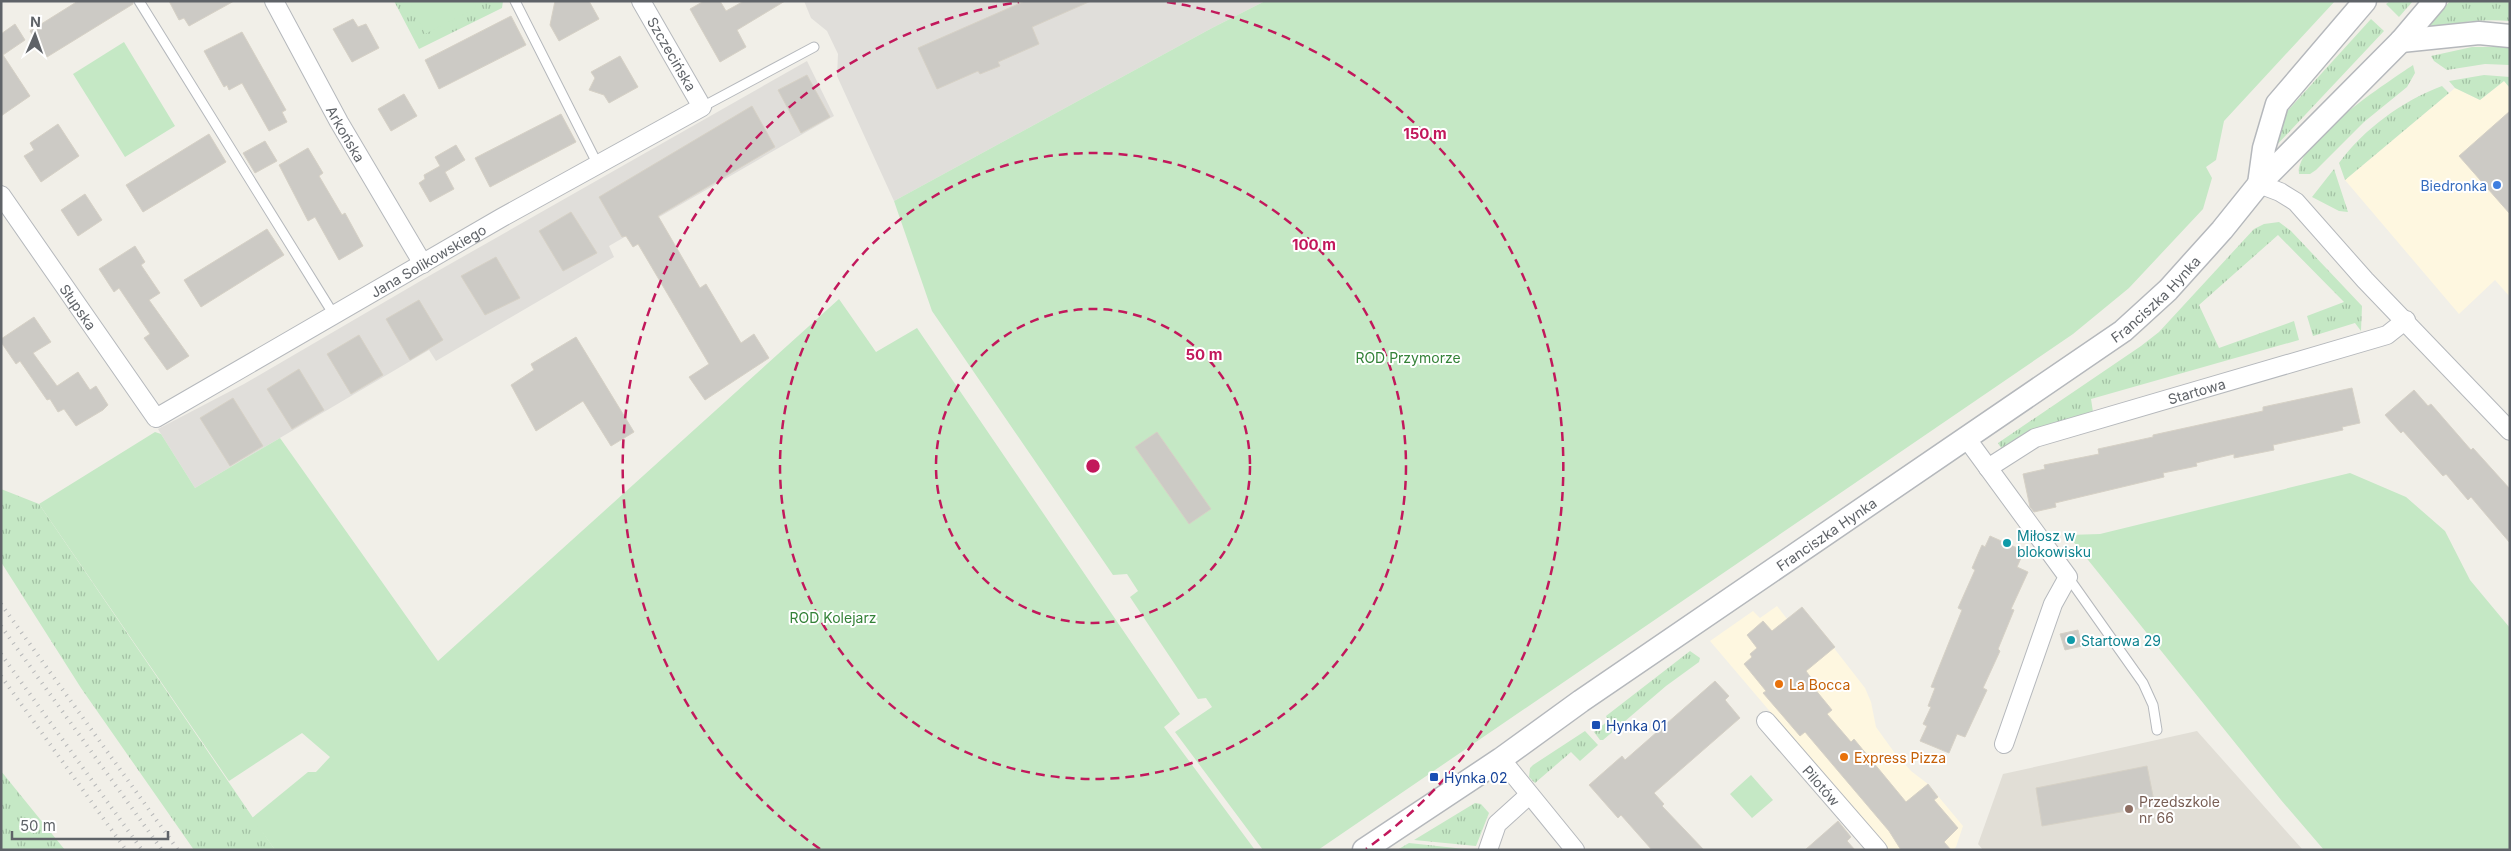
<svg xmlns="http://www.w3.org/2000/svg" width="2511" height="851" viewBox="0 0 2511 851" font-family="Inter,sans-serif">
<defs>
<pattern id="grass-tufts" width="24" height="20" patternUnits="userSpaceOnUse" patternTransform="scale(1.25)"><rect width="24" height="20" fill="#c5e8c5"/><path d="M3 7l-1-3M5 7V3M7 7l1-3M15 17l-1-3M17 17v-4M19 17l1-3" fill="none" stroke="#a3c0a4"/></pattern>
</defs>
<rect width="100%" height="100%" fill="#f1efe8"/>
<path fill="#fef7e0" d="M 2504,81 L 2510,88 L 2510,297 L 2495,280 L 2459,314 L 2345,180 L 2455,88 L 2480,100 Z
M 1777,606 L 1787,619 L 1802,607 L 1865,688 L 1871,702 L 1876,727 L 1894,752 L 1911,771 L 1928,784 L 1963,826 L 1956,847 L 1953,850 L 1888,850 L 1710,641 L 1753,611 L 1760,618 Z"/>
<path fill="#e0deda" d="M 804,1 L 1265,1 L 1212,28 L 894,201 L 837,76 L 838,54 L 827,31 L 811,18 Z
M 807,61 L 834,116 L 609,246 L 614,257 L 436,361 L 429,350 L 195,488 L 161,434 L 158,429 L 244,384 L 429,276 Z"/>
<path fill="#e1ded6" d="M 2197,731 L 2303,850 L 1983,850 L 1978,844 L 2003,774 Z"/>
<path fill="url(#grass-tufts)" d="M 394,1 L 503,1 L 502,8 L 419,49 Z
M 2390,1 L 2413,1 L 2399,17 L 2386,4 Z
M 2450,1 L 2510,1 L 2510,21 C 2479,18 2451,23 2422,32 Z
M 2371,19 L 2384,31 L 2272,150 L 2280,119 Z
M 2472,47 L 2510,47 L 2510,65 L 2485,64 L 2447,70 L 2434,61 L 2431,56 Z
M 2413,65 L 2415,73 L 2407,87 L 2364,122 L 2316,170 L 2310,174 L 2299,174 C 2295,142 2388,82 2413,65 Z
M 2484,75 L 2510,77 L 2510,88 L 2504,81 L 2480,100 L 2455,88 L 2449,81 Z
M 2442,86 L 2449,93 L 2345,180 L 2339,163 C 2364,129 2402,101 2442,86 Z
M 2334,169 L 2348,212 L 2339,211 L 2312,197 Z
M 2279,222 L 2291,231 L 2362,306 L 2361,331 L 2355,323 L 2313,336 L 2307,316 L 2344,302 L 2278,235 L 2199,305 L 2219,348 L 2294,321 L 2299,340 L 2091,399 L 2093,412 L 2003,451 L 1998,443 L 2141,346 L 2159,332 L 2254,229 L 2264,224 Z
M 1,489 L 39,504 L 275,850 L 194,850 L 81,688 L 1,562 Z
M 1690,651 L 1700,658 L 1699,662 L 1666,686 L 1603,740 L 1600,740 L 1594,732 L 1608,721 L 1606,716 Z
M 1585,731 L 1598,745 L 1580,761 L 1571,752 L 1535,783 L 1529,777 L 1530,768 L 1533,765 Z
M 1,771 L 65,850 L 1,850 Z
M 1475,803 L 1481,804 L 1489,813 L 1476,846 L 1414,840 Z
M 1409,843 L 1474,850 L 1397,850 Z"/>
<path fill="#c5e8c5" d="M 409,1 L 473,1 L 476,8 L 425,34 Z
M 1265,1 L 2335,1 L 2224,121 L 2216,160 L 2206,167 L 2212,178 L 2203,209 L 2129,288 L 2073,334 L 1318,850 L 1263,850 L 1175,732 L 1212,707 L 1206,698 L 1198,699 L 1130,597 L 1138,591 L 1127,574 L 1113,575 L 932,311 L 894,201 L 1212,28 Z
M 124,42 L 175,126 L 125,157 L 73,74 Z
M 839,299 L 876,352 L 917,328 L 1180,714 L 1164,727 L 1255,850 L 275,850 L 252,818 L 308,772 L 316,772 L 330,757 L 302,733 L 229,781 L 39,504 L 155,432 L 161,434 L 195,488 L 280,438 L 438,661 Z
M 2350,473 L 2406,497 L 2445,531 L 2470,580 L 2510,628 L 2510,850 L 2324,850 L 2281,800 L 2068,535 L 2100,534 Z
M 1751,775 L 1773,800 L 1752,818 L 1730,794 Z"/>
<path fill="#cccac5" stroke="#d6d1c6" d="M 78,1 L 133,1 L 133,4 L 47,57 L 30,31 Z
M 169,1 L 234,1 L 189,26 L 184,18 L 179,20 Z
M 555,1 L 589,1 L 599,19 L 559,41 L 550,25 Z
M 704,1 L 720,1 L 726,11 L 744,1 L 785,1 L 737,30 L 746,47 L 720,62 L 690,9 Z
M 1025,1 L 1091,1 L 1032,27 L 1039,44 L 998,62 L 1000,66 L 980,74 L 978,71 L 937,89 L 918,48 Z
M 511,16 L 526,45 L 439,89 L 425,60 Z
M 353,19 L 358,27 L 366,24 L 379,48 L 352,62 L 333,29 Z
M 15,24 L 25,40 L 3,55 L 30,96 L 1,116 L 1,34 Z
M 242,32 L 286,110 L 282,112 L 287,122 L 269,131 L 242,83 L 229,90 L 227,85 L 224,87 L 204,51 Z
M 620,56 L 638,87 L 609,103 L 604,95 L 589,90 L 595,78 L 591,72 Z
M 807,75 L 830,117 L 801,133 L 778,90 Z
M 404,94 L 417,116 L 391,131 L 378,109 Z
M 752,106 L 775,147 L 658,216 L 700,288 L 706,284 L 741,343 L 754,334 L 769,358 L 705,400 L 689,377 L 709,364 L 638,244 L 633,247 L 626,236 L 622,237 L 599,197 Z
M 2510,111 L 2510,214 L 2459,156 Z
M 561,114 L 576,142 L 490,187 L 475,158 Z
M 58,124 L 79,156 L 41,182 L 24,156 L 34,150 L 30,143 Z
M 209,134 L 226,162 L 143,212 L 126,185 Z
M 265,141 L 277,161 L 255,173 L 243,153 Z
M 456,145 L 465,160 L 445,172 L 454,189 L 430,202 L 419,183 L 425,179 L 424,175 L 440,166 L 435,157 Z
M 308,148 L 323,173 L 319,176 L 342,215 L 345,213 L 363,246 L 339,260 L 315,217 L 308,221 L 279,165 Z
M 85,194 L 102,220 L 78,236 L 61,210 Z
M 571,212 L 597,253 L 563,271 L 539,231 Z
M 267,229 L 284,255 L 201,307 L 184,280 Z
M 135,246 L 145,262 L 141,265 L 160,293 L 149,300 L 189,356 L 167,370 L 144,338 L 150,334 L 119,288 L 114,292 L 99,269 Z
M 496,257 L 520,298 L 485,315 L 461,276 Z
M 419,300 L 443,340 L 410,360 L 386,319 Z
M 34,317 L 51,342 L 33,353 L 57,386 L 78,372 L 90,390 L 96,386 L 108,405 L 103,410 L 76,426 L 64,409 L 58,412 L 50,399 L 47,400 L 20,361 L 16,364 L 1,342 L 1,339 Z
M 359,335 L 383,375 L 351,394 L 327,354 Z
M 576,337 L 634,432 L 611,446 L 583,401 L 536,431 L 511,385 L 534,370 L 531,364 Z
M 299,369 L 324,410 L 292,429 L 267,389 Z
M 2352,388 L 2360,423 L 2342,427 L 2343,430 L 2273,445 L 2274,450 L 2234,458 L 2234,454 L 2196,463 L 2197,466 L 2163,473 L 2164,477 L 2055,503 L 2056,507 L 2034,512 L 2030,507 L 2023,474 L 2045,469 L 2044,465 L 2099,454 L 2098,449 L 2153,437 L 2153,435 L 2263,411 L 2263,407 Z
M 2414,390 L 2428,406 L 2431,404 L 2471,450 L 2473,448 L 2510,489 L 2510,543 L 2471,497 L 2468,500 L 2446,474 L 2443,476 L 2403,431 L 2401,433 L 2385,415 Z
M 233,398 L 263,446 L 230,466 L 200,418 Z
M 1157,432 L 1211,509 L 1189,524 L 1135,447 Z
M 1990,536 L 2024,551 L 2017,567 L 2028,572 L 2011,609 L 2014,610 L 1998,649 L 2000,651 L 1983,688 L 1987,690 L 1965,737 L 1957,734 L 1949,753 L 1920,741 L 1927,726 L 1923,724 L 1931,707 L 1928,706 L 1935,688 L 1931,687 L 1962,610 L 1958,608 L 1975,570 L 1972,568 L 1982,545 L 1985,547 Z
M 1802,607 L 1835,647 L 1806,671 L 1817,686 L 1814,688 L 1832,710 L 1827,714 L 1851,742 L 1854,739 L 1906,802 L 1928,784 L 1938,797 L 1934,800 L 1958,828 L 1944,842 L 1951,850 L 1901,850 L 1889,831 L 1805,732 L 1800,736 L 1782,715 L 1763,693 L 1766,691 L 1744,664 L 1752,657 L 1750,654 L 1757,648 L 1747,635 L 1763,621 L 1772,631 Z
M 2078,630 L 2082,646 L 2065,650 L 2060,634 Z
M 1715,681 L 1729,696 L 1725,700 L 1740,718 L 1654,793 L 1664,804 L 1662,806 L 1704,850 L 1652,850 L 1621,815 L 1618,818 L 1589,785 L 1622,756 L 1625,760 Z
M 2147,766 L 2155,806 L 2042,826 L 2036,788 Z
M 1838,821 L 1851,837 L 1847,841 L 1855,850 L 1805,850 Z"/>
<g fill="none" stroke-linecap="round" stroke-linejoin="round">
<g stroke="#b5b8bc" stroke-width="11">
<path id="service" d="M 139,1 L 334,315
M 515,1 L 598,165
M 702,107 L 814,47
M 2068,577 L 2143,683 L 2153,705 L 2157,730"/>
</g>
<g stroke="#b5b8bc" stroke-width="20">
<g id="minor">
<path id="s1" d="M 274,1 L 339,122 L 423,264"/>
<path d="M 2259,184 L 2280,192 L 2296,202 L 2365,280 L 2510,431"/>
<path id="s2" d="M 1,195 L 156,418 L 501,218 L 702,107 L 641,1"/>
<path d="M 1967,439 L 2068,577 L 2053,604 L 2004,744"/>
<path id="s3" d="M 1988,468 L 2035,438 L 2387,335 L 2406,320"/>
<path id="s4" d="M 1766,721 L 1878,850"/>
<path d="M 1501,759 L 1575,850"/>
<path d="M 1488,850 L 1497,824 L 1528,796"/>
</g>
</g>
<g stroke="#b5b8bc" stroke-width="25">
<g id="tertiary">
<path d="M 2401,41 L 2479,33 L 2510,36"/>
<path d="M 2259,184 L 2264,148 L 2277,104 L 2365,1"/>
<path id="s5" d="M 1364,850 L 1501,759 L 1581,701 L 2123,331 L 2168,290 L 2222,230 L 2259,184 L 2401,41 L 2435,1"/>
</g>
</g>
<use href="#service" stroke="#fff" stroke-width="9"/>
<use href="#minor" stroke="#fff" stroke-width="18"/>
<use href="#tertiary" stroke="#fff" stroke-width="22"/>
<path stroke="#b6b7b8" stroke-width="4" stroke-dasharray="1 6" stroke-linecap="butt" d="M 1,604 L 178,850
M 1,626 L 162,850
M 1,654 L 142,850
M 1,676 L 126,850"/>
</g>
<g fill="none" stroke="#c2185b" stroke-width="2.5" stroke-dasharray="9 6">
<circle cx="1093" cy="466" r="157"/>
<circle cx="1093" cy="466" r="313"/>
<path d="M820 849A470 470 0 0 1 1019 2M1167 2A470 470 0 0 1 1366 849"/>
</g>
<circle fill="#3f7fe0" stroke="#fff" stroke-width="2" cx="2497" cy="185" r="5"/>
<g fill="#0f9aa8" stroke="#fff" stroke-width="2">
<circle cx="2007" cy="543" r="5"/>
<circle cx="2071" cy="640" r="5"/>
</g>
<g fill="#e8710a" stroke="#fff" stroke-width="2">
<circle cx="1779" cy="684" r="5"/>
<circle cx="1844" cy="757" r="5"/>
</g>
<g fill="#1a4fb4" stroke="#fff" stroke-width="2">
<rect x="1591" y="720" width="10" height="10" rx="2.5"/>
<rect x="1429" y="772" width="10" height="10" rx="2.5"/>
</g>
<circle fill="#8d6e63" stroke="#fff" stroke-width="2" cx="2129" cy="809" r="5"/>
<g text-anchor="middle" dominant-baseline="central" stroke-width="4" stroke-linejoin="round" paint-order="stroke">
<g font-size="14" fill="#5f6368" stroke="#fff">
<text transform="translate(672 54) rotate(60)">Szczecińska</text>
<text stroke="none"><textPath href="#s1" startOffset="151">Arkońska</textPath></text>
<text stroke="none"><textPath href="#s2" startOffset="586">Jana Solikowskiego</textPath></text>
<text stroke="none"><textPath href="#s5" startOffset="965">Franciszka Hynka</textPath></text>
<text stroke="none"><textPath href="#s2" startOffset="136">Słupska</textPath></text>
<text stroke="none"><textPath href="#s3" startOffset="224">Startowa</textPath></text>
<text stroke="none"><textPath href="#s5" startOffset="560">Franciszka Hynka</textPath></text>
<text stroke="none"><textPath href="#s4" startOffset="85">Pilotów</textPath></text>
</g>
<g font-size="14" fill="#366cbe" stroke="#fff" text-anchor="end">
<text x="2487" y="185">Biedronka</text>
</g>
<g font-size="14" fill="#348238" stroke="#fff">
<text x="1408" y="357">ROD Przymorze</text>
<text x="833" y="617">ROD Kolejarz</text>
</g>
<g font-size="14" fill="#0d838f" stroke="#fff" text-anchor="start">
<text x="2017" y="535">Miłosz w<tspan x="2017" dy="16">blokowisku</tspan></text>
<text x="2081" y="640">Startowa 29</text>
</g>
<g font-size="14" fill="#c56008" stroke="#fff" text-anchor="start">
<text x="1789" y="684">La Bocca</text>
<text x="1854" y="757">Express Pizza</text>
</g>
<g font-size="14" fill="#164399" stroke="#fff" text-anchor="start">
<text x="1606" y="725">Hynka 01</text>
<text x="1444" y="777">Hynka 02</text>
</g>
<g font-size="14" fill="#785e54" stroke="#fff" text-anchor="start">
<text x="2139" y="801">Przedszkole<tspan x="2139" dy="16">nr 66</tspan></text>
</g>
</g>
<circle cx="1093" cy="466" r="8" fill="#c2185b" stroke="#fff" stroke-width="2.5"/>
<g font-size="15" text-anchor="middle" font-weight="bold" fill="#c2185b" stroke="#fff" stroke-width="4" stroke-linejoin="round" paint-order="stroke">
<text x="1425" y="139">150 m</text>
<text x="1314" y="250">100 m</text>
<text x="1204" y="360">50 m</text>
</g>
<rect width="2511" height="851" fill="none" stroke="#5f6368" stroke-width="5"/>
<g transform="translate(35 35) rotate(2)" stroke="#ffffff" stroke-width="4" paint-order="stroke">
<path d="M0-4L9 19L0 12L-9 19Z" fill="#5f6368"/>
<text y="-8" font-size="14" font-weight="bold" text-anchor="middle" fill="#5f6368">N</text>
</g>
<path d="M12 831v8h156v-8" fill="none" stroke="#5f6368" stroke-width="2.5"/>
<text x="20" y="831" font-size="15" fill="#5f6368" stroke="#ffffff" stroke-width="4" paint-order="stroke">50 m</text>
</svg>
